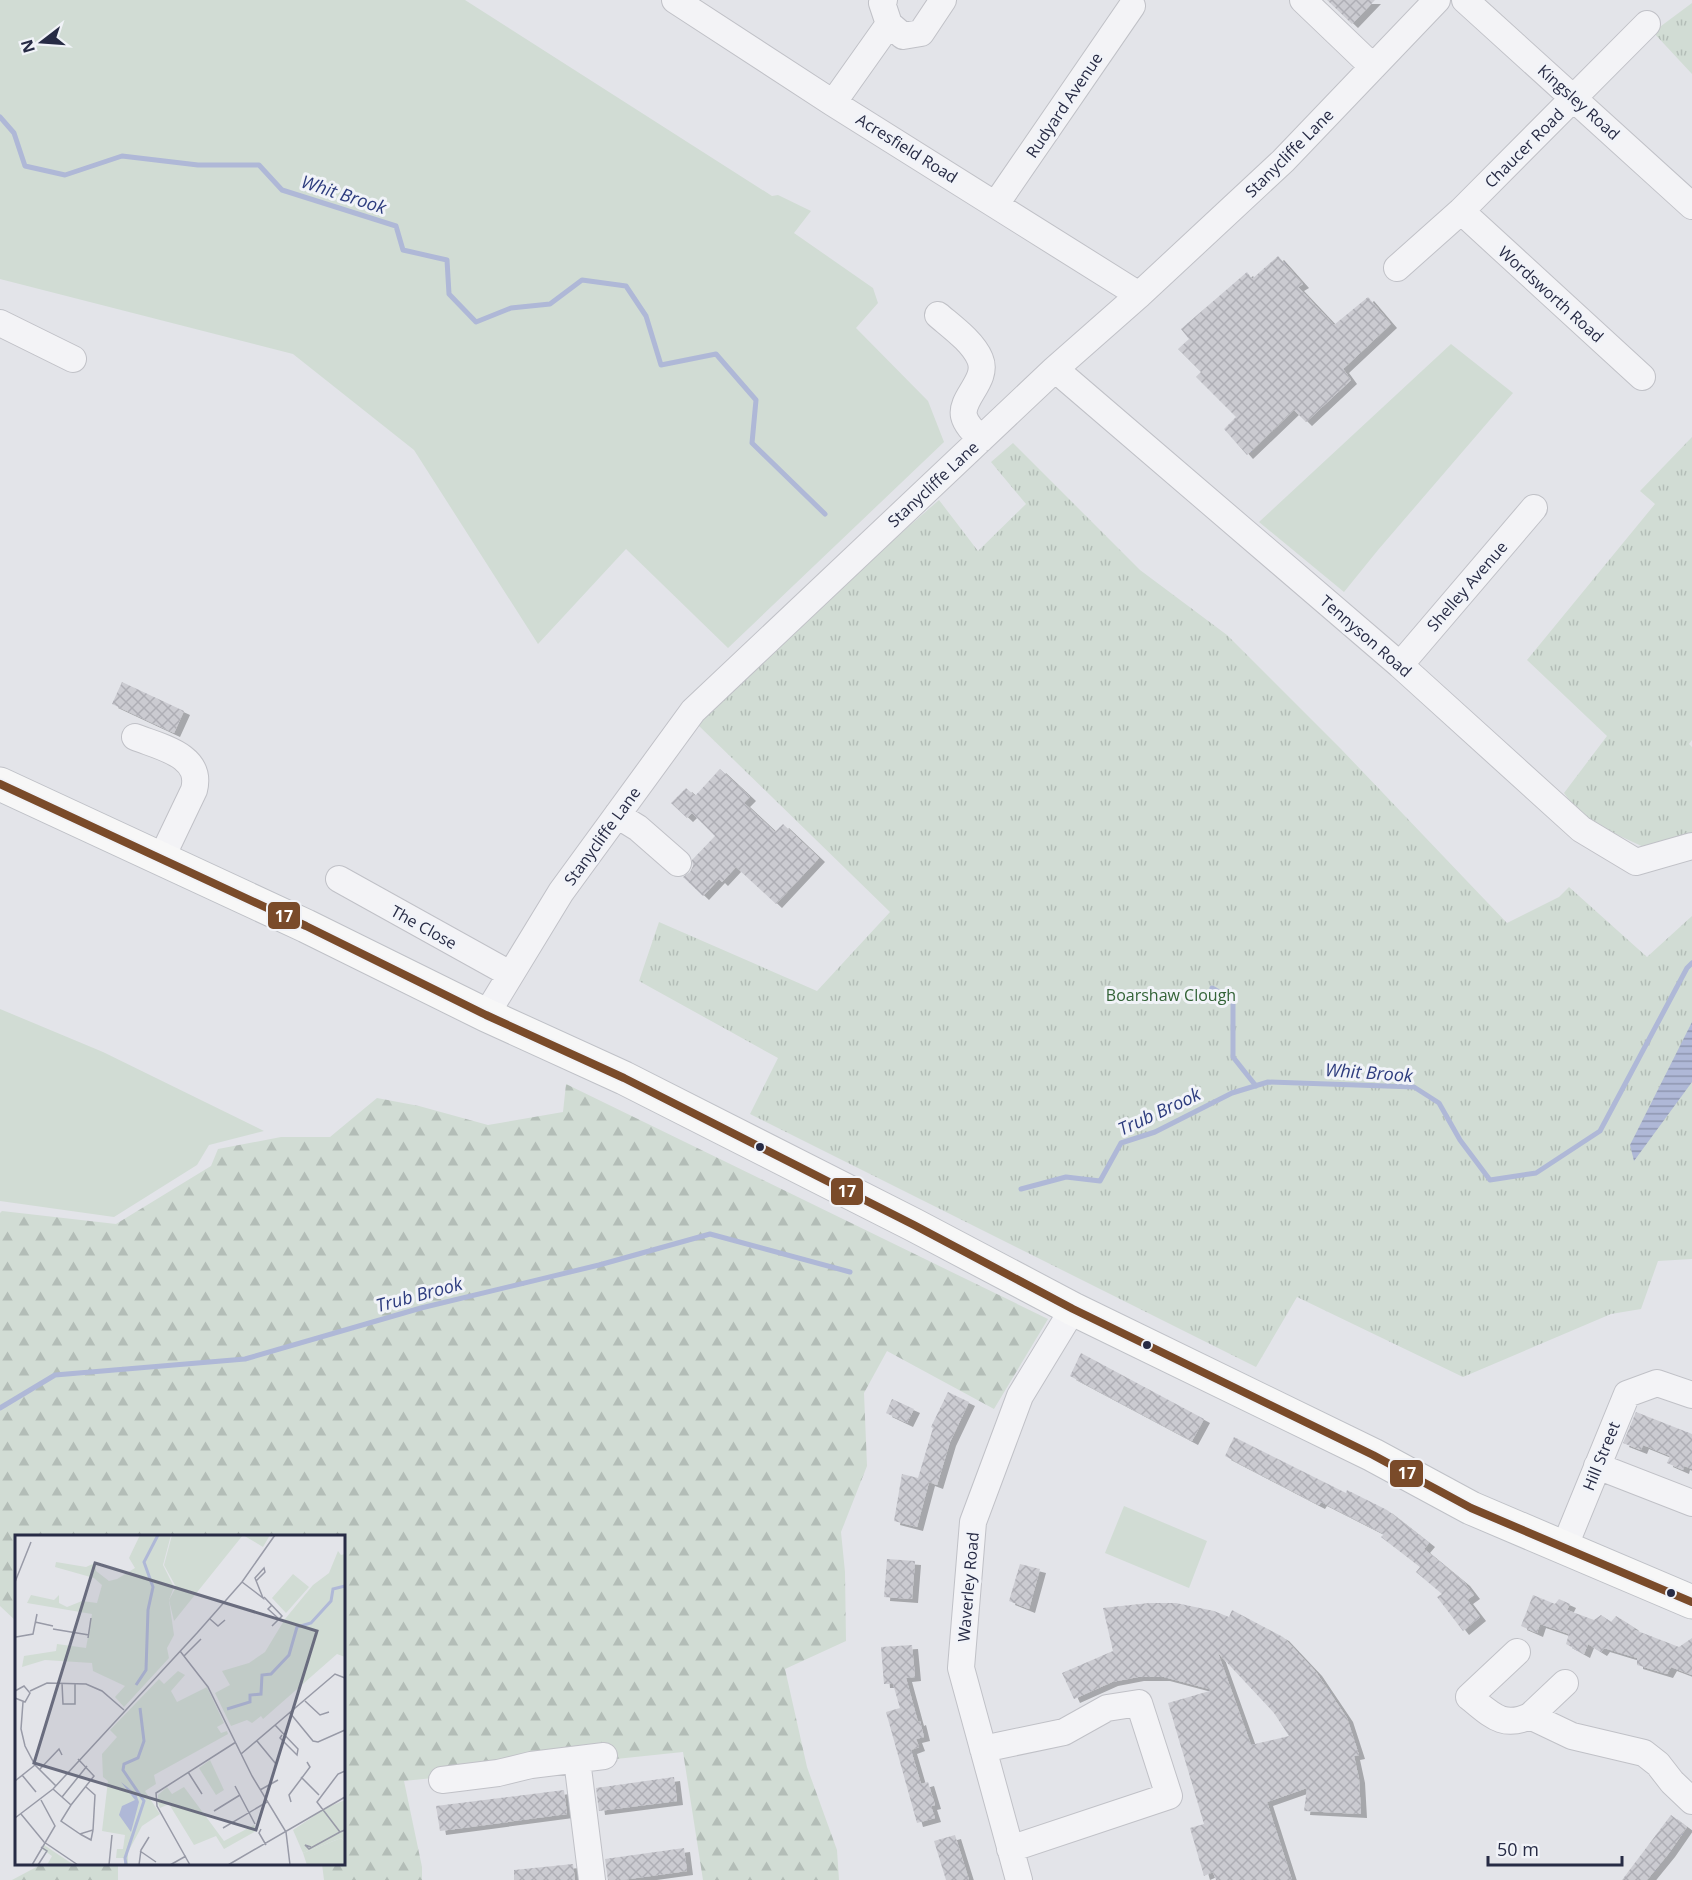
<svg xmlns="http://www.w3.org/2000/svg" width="1692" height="1880" viewBox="0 0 1692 1880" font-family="'Open Sans',sans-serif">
<defs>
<pattern id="forest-firs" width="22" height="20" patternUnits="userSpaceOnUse" patternTransform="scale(1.5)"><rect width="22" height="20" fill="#d1dcd4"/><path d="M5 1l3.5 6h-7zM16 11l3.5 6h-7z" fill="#b3bdb7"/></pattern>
<pattern id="park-tufts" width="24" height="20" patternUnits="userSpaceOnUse" patternTransform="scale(1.5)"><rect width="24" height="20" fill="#d1dcd4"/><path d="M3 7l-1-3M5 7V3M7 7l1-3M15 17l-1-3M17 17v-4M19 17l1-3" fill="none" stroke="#b3bdb7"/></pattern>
<pattern id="water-rules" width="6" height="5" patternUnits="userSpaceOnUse" patternTransform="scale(1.5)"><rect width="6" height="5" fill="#afb8d7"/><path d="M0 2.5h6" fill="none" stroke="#8e96b0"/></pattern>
<pattern id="building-cross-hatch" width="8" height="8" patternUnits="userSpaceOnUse" patternTransform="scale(1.5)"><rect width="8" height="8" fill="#cbcbd1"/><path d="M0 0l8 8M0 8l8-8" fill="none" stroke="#aeaeb5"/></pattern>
<filter id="shadow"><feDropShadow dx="6" dy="4" stdDeviation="0" flood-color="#0004"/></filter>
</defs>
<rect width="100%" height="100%" fill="#e3e4e9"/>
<path fill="#d1dcd4" d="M 0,0 L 465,0 L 772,196 L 778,195 L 811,211 L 794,233 L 873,288 L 878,303 L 856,328 L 928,401 L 944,442 L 728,648 L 626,549 L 538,644 L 414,450 L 293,354 L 0,279 Z
M 1451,344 L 1513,393 L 1378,550 L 1344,592 L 1259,522 Z
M 0,1009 L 103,1052 L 264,1131 L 209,1145 L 197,1165 L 114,1217 L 0,1201 Z
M 1124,1506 L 1207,1541 L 1189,1588 L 1105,1553 Z"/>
<path fill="url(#forest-firs)" d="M 566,1084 L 1048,1319 L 994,1409 L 887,1351 L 864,1393 L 867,1466 L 841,1532 L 845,1572 L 846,1641 L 785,1669 L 807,1767 L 837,1850 L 839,1880 L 703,1880 L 683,1752 L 404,1781 L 422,1867 L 422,1880 L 324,1880 L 322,1864 L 344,1864 L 344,1536 L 16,1536 L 16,1621 L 0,1606 L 0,1213 L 2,1211 L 116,1224 L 211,1166 L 218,1149 L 281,1137 L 330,1137 L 377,1098 L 419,1106 L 488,1125 L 563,1112 Z
M 42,1864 L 118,1864 L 118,1880 L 12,1880 Z"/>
<path fill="url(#park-tufts)" d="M 1692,3 L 1692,74 L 1653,32 Z
M 1692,437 L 1692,740 L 1689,744 L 1692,747 L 1692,835 L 1648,849 L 1583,819 L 1564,793 L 1607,736 L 1527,660 L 1655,504 L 1640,491 Z
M 1013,443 L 1140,570 L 1227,635 L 1341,749 L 1507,923 L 1559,897 L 1569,887 L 1647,957 L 1692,916 L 1692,1259 L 1658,1261 L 1641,1309 L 1611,1314 L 1463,1377 L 1297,1297 L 1256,1367 L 750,1114 L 778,1058 L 639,981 L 659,922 L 817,991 L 890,912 L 697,724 L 827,598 L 939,500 L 978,551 L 1026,504 L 991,462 Z"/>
<path fill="url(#water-rules)" d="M 1692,1022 L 1692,1082 L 1634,1161 L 1630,1145 Z"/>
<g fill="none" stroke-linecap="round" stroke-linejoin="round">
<path stroke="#afb8d7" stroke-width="5" d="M 0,117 L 14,133 L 25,166 L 65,175 L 122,156 L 198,165 L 259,165 L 282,190 L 396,226 L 403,250 L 447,260 L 449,294 L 476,322 L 511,308 L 550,304 L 582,280 L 626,286 L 646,316 L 661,365 L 716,354 L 756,400 L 752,443 L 825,514
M 1212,988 L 1233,1000 L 1233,1057 L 1256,1086
M 1021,1189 L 1066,1177 L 1100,1181 L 1121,1143 L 1155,1132 L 1232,1093 L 1268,1082 L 1414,1087 L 1439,1103 L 1460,1140 L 1490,1180 L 1536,1173 L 1600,1131 L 1687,968 L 1692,963
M 0,1408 L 55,1375 L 245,1359 L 421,1308 L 599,1265 L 710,1234 L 850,1272"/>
</g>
<path fill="url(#building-cross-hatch)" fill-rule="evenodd" filter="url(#shadow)" d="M 1327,0 L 1375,0 L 1352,24 Z
M 1278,256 L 1303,284 L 1298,287 L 1334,325 L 1368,297 L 1391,324 L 1343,369 L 1351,380 L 1306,422 L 1294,410 L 1247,455 L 1224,429 L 1236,417 L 1196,377 L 1201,372 L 1178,349 L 1189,339 L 1181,329 L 1247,272 L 1252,279 Z
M 122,682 L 184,711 L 174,733 L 112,704 Z
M 720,769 L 750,797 L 744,803 L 775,832 L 783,824 L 819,858 L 776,904 L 736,867 L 722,882 L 719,879 L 703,896 L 683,877 L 690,872 L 693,866 L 692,860 L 715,836 L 692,813 L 687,818 L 671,803 L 686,788 L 695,796 Z
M 1081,1353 L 1204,1419 L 1192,1441 L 1070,1376 Z
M 948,1392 L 969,1402 L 950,1442 L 937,1485 L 929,1482 L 917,1527 L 894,1521 L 902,1474 L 918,1478 L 933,1428 L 931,1427 Z
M 892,1399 L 914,1409 L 907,1423 L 886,1413 Z
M 1636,1412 L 1692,1434 L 1692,1469 L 1684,1466 L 1683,1470 L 1667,1463 L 1670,1456 L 1643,1445 L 1641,1450 L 1623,1443 Z
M 1234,1437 L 1346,1493 L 1347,1490 L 1387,1510 L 1429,1543 L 1424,1549 L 1464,1582 L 1474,1595 L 1467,1600 L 1480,1617 L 1463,1631 L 1437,1597 L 1442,1594 L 1416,1572 L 1420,1567 L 1381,1537 L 1384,1534 L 1321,1502 L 1319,1505 L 1225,1456 Z
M 887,1559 L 915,1561 L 912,1599 L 884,1597 Z
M 1020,1564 L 1040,1569 L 1029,1609 L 1009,1601 Z
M 1533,1595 L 1555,1604 L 1559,1599 L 1570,1604 L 1567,1610 L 1594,1620 L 1601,1615 L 1611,1622 L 1616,1616 L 1632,1626 L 1635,1630 L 1679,1647 L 1692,1638 L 1692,1675 L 1671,1667 L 1667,1674 L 1637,1665 L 1637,1658 L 1604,1648 L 1601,1652 L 1588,1644 L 1584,1654 L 1566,1644 L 1569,1634 L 1540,1624 L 1537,1633 L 1521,1626 Z
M 1149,1603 L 1176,1603 L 1214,1611 L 1229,1617 L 1232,1610 L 1283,1637 L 1316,1672 L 1347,1718 L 1359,1755 L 1354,1756 L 1359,1779 L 1361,1814 L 1304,1811 L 1307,1788 L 1267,1802 L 1292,1880 L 1216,1880 L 1213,1872 L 1204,1876 L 1190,1828 L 1204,1824 L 1168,1703 L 1213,1690 L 1164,1677 L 1138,1677 L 1112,1682 L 1074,1699 L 1062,1673 L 1113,1651 L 1103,1608 ZM 1218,1653 L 1274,1713 L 1289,1736 L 1251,1745 Z
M 912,1645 L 915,1677 L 906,1678 L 918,1722 L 920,1721 L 924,1737 L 916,1739 L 919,1747 L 911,1750 L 921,1784 L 928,1782 L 935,1805 L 931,1806 L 935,1818 L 917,1823 L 886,1712 L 900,1708 L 893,1684 L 884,1684 L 881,1647 Z
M 674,1777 L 677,1801 L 599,1811 L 596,1788 Z
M 564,1790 L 567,1814 L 440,1831 L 436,1806 Z
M 1671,1815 L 1687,1827 L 1669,1853 L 1647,1880 L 1622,1880 Z
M 955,1835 L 969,1880 L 946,1880 L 934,1841 Z
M 684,1848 L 687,1871 L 622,1880 L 608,1880 L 605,1859 Z
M 573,1864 L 575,1880 L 514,1880 L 514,1870 Z"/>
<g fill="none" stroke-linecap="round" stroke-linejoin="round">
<g stroke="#c0c1c7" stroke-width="28">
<path id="minor" d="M 675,0 L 833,103 L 1139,295
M 884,0 L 882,3 L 889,24 L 903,36 L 921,33 L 943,0
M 1303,0 L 1373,67
M 1465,0 L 1692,206
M 833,103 L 889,24
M 996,204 L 1132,6
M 1461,211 L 1642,377
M 1397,268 L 1461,211 L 1647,24
M 938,315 C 952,327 973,342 980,359 C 989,380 960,398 964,416 C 966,425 975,433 981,439
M 0,323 L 73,359
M 1055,369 L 1400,665 L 1581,829 L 1636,862 L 1692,846
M 1400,665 L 1534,508
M 135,737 C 160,747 203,755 194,790 L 161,859
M 617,815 L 638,828 L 678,863
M 339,879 L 510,974
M 486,1015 L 561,892 L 693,711 L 1055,369 L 1139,295 L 1283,161 L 1437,0
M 1597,1466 L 1692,1503
M 1564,1548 L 1627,1394 L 1657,1383 L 1692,1395
M 1517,1652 L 1469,1697 C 1491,1714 1502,1729 1530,1716
M 1565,1683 L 1530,1716 L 1572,1736 L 1644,1753 L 1658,1764 L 1672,1782 L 1692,1801
M 983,1749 L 1064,1732 L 1107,1708 L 1139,1703 L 1169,1796 L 1010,1849
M 577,1760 L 592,1880
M 442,1780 L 498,1773 L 531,1765 L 604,1756
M 1019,1880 L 961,1668 L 973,1522 L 1020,1396 L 1073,1309"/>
</g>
<g stroke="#bfc1c7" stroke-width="35">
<path id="major" d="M 0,784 L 306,926 L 486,1015 L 624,1078 L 914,1225 L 1073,1309 L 1373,1455 L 1471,1508 L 1692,1602"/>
</g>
<use href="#minor" stroke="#f3f3f6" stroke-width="26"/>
<use href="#major" stroke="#f7f7f7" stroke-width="33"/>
<g stroke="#f1f3f8" stroke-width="12">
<path id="bus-1" d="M 0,784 L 306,926 L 486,1015 L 624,1078 L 914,1225 L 1073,1309 L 1373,1455 L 1471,1508 L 1692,1602"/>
</g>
<use href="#bus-1" stroke="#7a4b2a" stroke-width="8"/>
</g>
<g fill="#272b45" stroke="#f1f3f8" stroke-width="2">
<circle cx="760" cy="1147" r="5"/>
<circle cx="1147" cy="1345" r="5"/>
<circle cx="1671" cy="1593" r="5"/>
</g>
<g text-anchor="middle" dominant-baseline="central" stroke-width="6" stroke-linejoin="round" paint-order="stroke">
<g font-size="16" fill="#272b45" stroke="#f1f3f8">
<text transform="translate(1579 102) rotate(42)">Kingsley Road</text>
<text transform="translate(1064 105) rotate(-56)">Rudyard Avenue</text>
<text transform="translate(907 148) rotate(32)">Acresfield Road</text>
<text transform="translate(1524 148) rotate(-45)">Chaucer Road</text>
<text transform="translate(1289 153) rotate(-45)">Stanycliffe Lane</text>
<text transform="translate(1551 294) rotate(42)">Wordsworth Road</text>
<text transform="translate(933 484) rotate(-43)">Stanycliffe Lane</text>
<text transform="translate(1467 586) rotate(-49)">Shelley Avenue</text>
<text transform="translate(1366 636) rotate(41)">Tennyson Road</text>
<text transform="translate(602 836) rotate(-54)">Stanycliffe Lane</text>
<text transform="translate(424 927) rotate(29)">The Close</text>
<text transform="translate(1601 1456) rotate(-68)">Hill Street</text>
<text transform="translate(968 1587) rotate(-85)">Waverley Road</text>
</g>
<g font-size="16" fill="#336337" stroke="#f1f3f8">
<text x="1171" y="995">Boarshaw Clough</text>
</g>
<g font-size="18" font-style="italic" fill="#2d3c7e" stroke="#f1f3f8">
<text transform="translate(344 194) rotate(18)">Whit Brook</text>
<text transform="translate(1369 1072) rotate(4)">Whit Brook</text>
<text transform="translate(1159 1111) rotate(-25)">Trub Brook</text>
<text transform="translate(419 1294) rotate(-15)">Trub Brook</text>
</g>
</g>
<g transform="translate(15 1535)">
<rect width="330" height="330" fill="#e3e4e9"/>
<path d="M 157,0 L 255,0 L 248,12 L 228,0 L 159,86 L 154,65 L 161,52 L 149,30 ZM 323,16 L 326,20 L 330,19 L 330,122 L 322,119 L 248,184 L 246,181 L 237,188 L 232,185 L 216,191 L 200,158 L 215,150 L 207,136 L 234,128 L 250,117 L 270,84 L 298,50 L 314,38 ZM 278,39 L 294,52 L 271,78 L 257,63 ZM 195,225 L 209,255 L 201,260 L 184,233 Z" fill="#d1dcd4"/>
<path d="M 125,0 L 156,0 L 148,30 L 159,52 L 154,65 L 159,100 L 152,113 L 154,123 L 109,172 L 100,162 L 110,151 L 78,136 L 77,128 L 30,125 L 7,132 L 9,121 L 41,116 L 42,109 L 71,113 L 77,79 L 12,68 L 16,60 L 39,65 L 44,60 L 44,68 L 52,72 L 67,66 L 82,68 L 87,50 L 79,43 L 40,32 L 41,27 L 71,32 L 80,28 L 81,36 L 94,46 L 102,44 L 120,33 L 114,23 Z" fill="#d1dcd4"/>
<path d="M 330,265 L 330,307 L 326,303 L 288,318 L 278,295 L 311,273 Z" fill="#d1dcd4"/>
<path d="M 163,136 L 170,140 L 156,156 L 162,167 L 192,152 L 209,188 L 202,192 L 206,198 L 212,196 L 213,199 L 139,240 L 141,249 L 130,256 L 145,279 L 127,291 L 113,317 L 113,330 L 109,330 L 109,323 L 101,323 L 102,314 L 108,314 L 110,300 L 87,296 L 93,246 L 88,242 L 87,219 L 102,202 L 95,195 L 144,144 L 149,149 ZM 152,252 L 157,259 L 169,252 L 209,306 L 239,290 L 241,296 L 209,314 L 201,301 L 179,310 L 154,269 L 145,273 L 143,268 L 143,260 ZM 326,303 L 330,307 L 330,330 L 292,330 L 288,318 ZM 29,310 L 59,330 L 32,330 L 37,321 L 27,314 Z" fill="#d1dcd4"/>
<path d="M 106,247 L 121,259 L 124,267 L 116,297 L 104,280 L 107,271 L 120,265 Z" fill="#afb8d7"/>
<path fill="none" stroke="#afb8d7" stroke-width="3" d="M 121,150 L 131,135 L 133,75 L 138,52 L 129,27 L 143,0M 212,174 L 235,167 L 235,160 L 246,159 L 247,140 L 256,139 L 274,120 L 282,92 L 296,88 L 316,66 L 318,54 L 330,51M 111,330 L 110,323 L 129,266 L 108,235 L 109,229 L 123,223 L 129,206 L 125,173"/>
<path fill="none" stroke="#989aa7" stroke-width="1.5" d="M 0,47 L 16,7M 227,47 L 248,63 L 240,43 L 249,33 L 250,37 L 241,46M 249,62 L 267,81 L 257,91M 257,70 L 253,74 L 264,84M 195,84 L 203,91 L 210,85M 20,87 L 38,91M 38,94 L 74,100M 0,100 L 0,123M 1,102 L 18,99 L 22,79M 73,103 L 76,83M 165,116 L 193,152 L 237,241 L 271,297 L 275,330M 169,121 L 186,104M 47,148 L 48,169 L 60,169 L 60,149M 0,156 L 9,151 L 15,158 L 10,167 L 0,163M 15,156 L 32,148 L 71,149 L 87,156 L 109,175M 290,166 L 305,180 L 314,177M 8,167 L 6,194 L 10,211 L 20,230 L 41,251M 275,178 L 298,206 L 303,207 L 330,195M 260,190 L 283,214 L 282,220 L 265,203 L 267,200M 242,206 L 261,229M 226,219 L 320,139 L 330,143M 63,224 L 79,241 L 56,270 L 46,286 L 65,299 L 78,295 L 80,260 L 71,252M 24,235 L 44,214 L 47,220M 330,236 L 323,239 L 302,267 L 325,297 L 330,295M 173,237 L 187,259M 7,240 L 21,257M 286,242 L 304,260M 0,246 L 20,230M 220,251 L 240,289M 38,254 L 56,270M 245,255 L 263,245M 47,262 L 72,231M 276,267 L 274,260 L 295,232 L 292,227M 199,276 L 225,260M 6,279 L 29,307 L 63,330M 0,283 L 38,254 L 182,98 L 227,47 L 260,0M 208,293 L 252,267M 246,294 L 244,298 L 251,310M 65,299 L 76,305 L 78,295M 296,312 L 290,310 L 294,314 L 325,297M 125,316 L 141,327M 17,330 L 40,291 L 26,265M 23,330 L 32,316 L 26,312M 94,330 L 97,300M 124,330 L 126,315 L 134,302M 155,330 L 171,321M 175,330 L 142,271 L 141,258 L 221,207M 213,330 L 330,262"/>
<path fill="#696c7e" fill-opacity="0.15" stroke="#696c7e" stroke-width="3" d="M 80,28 L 302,96 L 241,295 L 19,228 Z"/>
<rect width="330" height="330" fill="none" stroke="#272b45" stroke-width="3"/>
</g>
<g stroke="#f1f3f8" stroke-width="2">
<rect x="267" y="901" width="34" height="29" rx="6" fill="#7a4b2a"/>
<rect x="830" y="1177" width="34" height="29" rx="6" fill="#7a4b2a"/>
<rect x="1389" y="1459" width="35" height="29" rx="6" fill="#7a4b2a"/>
</g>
<g font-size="16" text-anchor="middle" font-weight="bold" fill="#fff">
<text x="284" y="922">17</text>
<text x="847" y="1197">17</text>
<text x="1407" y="1479">17</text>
</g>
<g transform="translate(42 42) rotate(253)" stroke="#f1f3f8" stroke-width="4.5" paint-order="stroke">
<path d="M0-4.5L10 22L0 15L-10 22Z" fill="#272b45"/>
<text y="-9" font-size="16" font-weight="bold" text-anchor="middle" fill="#272b45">N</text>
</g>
<path d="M1488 1856v9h134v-9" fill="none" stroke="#272b45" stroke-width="3"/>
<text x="1497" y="1856" font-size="18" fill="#272b45" stroke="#f1f3f8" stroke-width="4.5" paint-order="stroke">50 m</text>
</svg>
